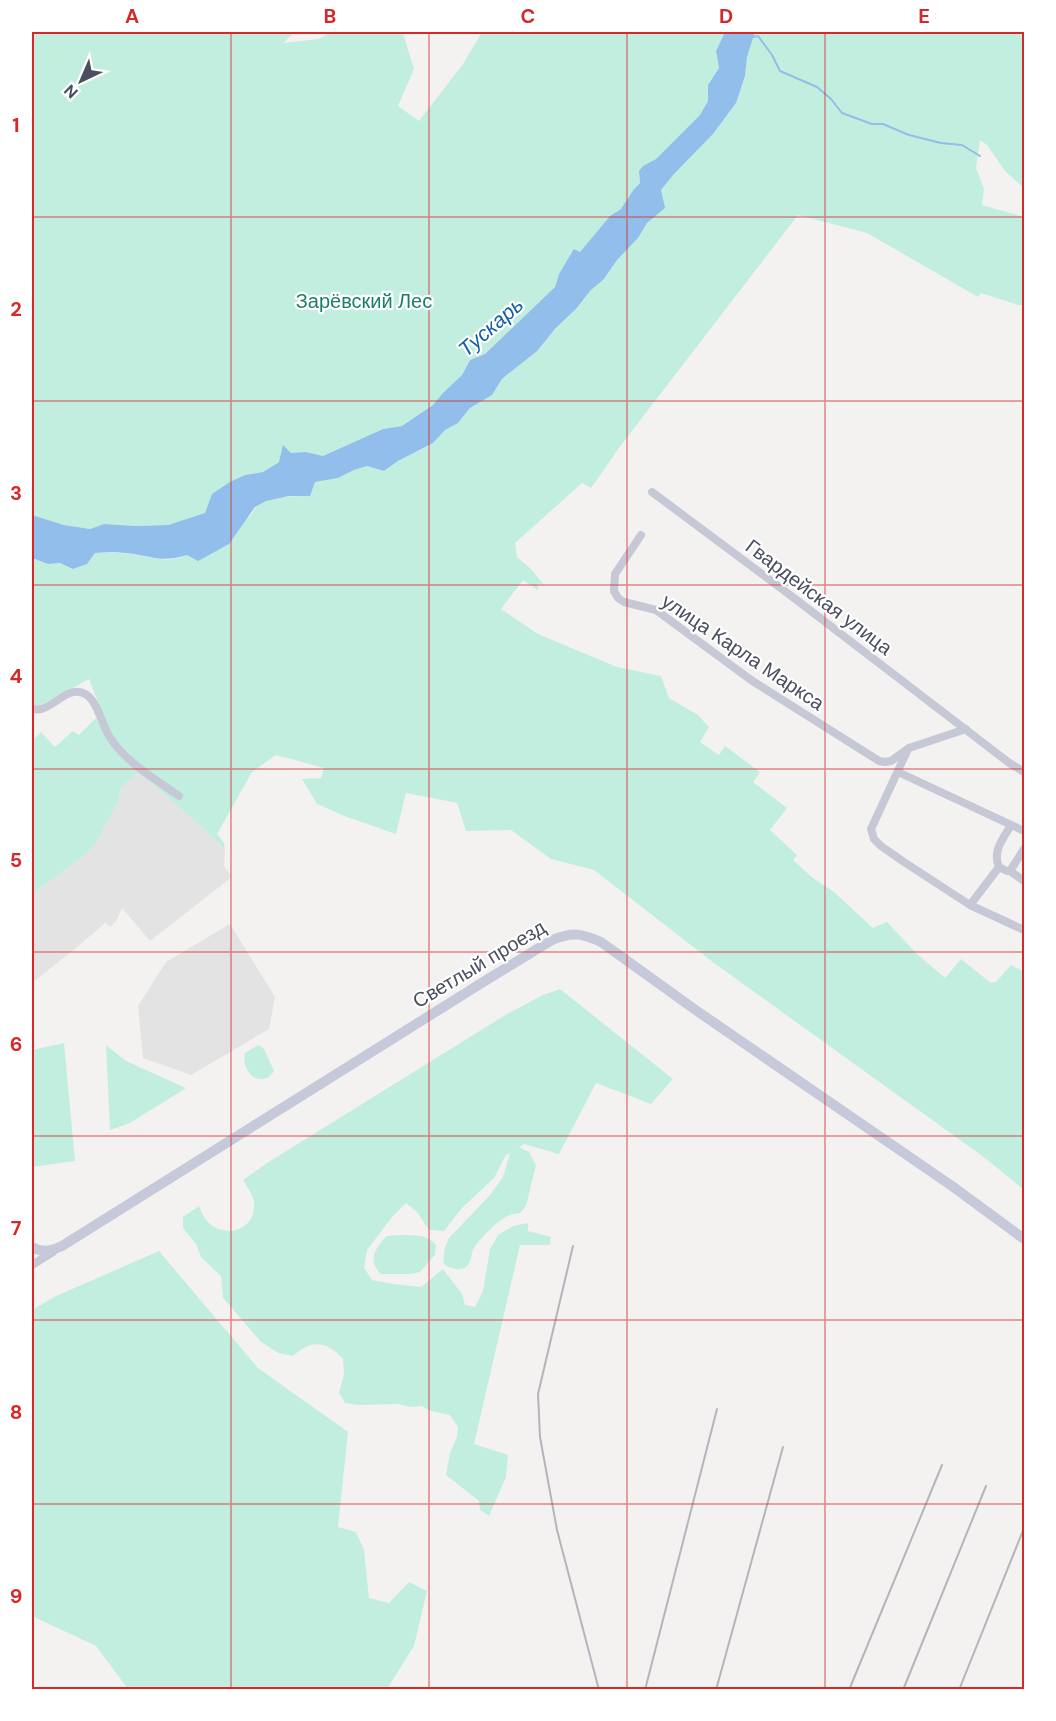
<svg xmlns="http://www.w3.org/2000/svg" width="1056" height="1721" viewBox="0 0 1056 1721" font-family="'DM Sans',sans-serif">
<rect width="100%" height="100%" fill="#f3f2f1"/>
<path fill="#e4e3e3" d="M 139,772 L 214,838 L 225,850 L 224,866 L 232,877 L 150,941 L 122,908 L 116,921 L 110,927 L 105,923 L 76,948 L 32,983 L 32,894 L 81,858 L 118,801 L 121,787 Z
M 230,924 L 275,997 L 269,1029 L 191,1075 L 143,1058 L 138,1006 L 166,962 Z"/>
<path fill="#c2eee0" d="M 32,32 L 295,32 L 283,43 L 319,39 L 331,32 L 405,32 L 403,33 L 414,69 L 398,106 L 419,121 L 463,64 L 482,32 L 725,32 L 716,51 L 719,68 L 708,85 L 708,101 L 700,115 L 656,159 L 643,166 L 639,171 L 640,183 L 634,189 L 621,209 L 610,216 L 580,252 L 559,274 L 555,287 L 485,354 L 470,360 L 462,375 L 443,393 L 433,405 L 418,415 L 402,426 L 383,429 L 323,456 L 306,452 L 291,453 L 263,472 L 245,475 L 213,494 L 205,513 L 168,525 L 135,526 L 104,524 L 90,529 L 64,525 L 32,515 Z
M 755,32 L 1024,32 L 1024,188 L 1005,171 L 987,145 L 980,140 L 976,168 L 984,189 L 982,205 L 1024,217 L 1024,305 L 1018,305 L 981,293 L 978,297 L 867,233 L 798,215 L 615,453 L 615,454 L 591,488 L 582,483 L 515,543 L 517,557 L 531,569 L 544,585 L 538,583 L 538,590 L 523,580 L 501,609 L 538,634 L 617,667 L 661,676 L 669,698 L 698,715 L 709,727 L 700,742 L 719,755 L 725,746 L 760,772 L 753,782 L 787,808 L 770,830 L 797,855 L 793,860 L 813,878 L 834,892 L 873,928 L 887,922 L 916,953 L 945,978 L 961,959 L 991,983 L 996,982 L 1011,965 L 1024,972 L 1024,1190 L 985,1158 L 714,963 L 594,870 L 551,859 L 511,830 L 466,831 L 457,803 L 406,793 L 396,834 L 347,817 L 317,804 L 302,779 L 321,778 L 324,768 L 276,755 L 252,772 L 217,834 L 224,843 L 225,850 L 214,838 L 139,772 L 121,787 L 118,801 L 95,844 L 81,858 L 32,894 L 32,741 L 41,732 L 55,747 L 73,731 L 79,735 L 96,718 L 108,741 L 136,769 L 109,730 L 89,679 L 39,706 L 32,706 L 32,558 L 48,564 L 60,563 L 73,569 L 87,564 L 95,553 C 108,553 120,552 132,554 C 146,556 159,561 174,559 C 193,557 232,527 250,516 C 251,515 255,508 256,507 C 267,496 295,496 309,496 L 315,482 L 338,478 L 354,470 L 367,466 L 384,471 L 398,461 L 433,443 L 445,430 L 458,423 L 470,408 L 492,395 L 502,379 L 519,366 L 576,309 L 590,291 L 604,279 L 617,260 L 638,238 L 647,223 L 664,208 L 661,190 L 674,174 L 713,134 L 736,103 L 745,76 L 747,57 Z
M 560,989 L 673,1079 L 651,1104 L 596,1083 L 559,1154 L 524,1144 L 519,1147 L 529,1152 L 536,1165 L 526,1206 L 520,1213 C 515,1214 510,1214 506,1217 C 496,1222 478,1240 473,1250 C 471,1255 471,1263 466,1267 C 459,1271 450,1269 444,1264 C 443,1254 444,1248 449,1238 L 490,1195 L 503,1177 L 510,1153 L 506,1155 L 494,1178 L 462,1208 L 444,1231 L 429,1230 L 417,1212 L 406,1203 L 392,1217 L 367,1250 L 364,1268 L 372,1280 L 393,1284 L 421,1287 L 443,1269 L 462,1294 L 465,1305 L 475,1307 L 483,1291 L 490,1249 L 498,1235 L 513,1226 L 528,1223 L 528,1231 L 551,1237 L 550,1245 L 520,1245 L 474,1444 L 508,1455 L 506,1477 L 489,1516 L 480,1510 L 479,1501 L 446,1475 L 450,1453 L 457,1437 L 458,1427 L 450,1415 L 431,1411 L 422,1406 L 411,1407 L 397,1404 L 357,1405 L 345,1403 L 339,1393 L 344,1374 L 343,1359 C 326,1341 312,1339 293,1356 L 278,1353 L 260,1341 L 223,1298 L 221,1276 L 201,1257 L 196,1244 L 183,1228 L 183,1217 L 199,1206 C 202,1212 204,1219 209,1223 C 225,1238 254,1231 254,1206 C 255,1198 248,1188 243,1180 L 267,1163 L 507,1014 L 543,995 Z
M 64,1043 L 75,1161 L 32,1167 L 32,1050 Z
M 106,1045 L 126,1061 L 186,1088 L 130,1123 L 110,1130 Z
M 258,1045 L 264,1049 L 274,1071 C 261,1091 240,1071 245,1053 Z
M 404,1235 C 418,1236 426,1234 436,1245 L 435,1255 L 420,1272 L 411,1274 L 381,1274 C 367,1262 375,1247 387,1236 Z
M 159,1251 L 258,1368 L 348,1432 L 338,1527 L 356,1532 L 364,1550 L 369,1598 L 389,1603 L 409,1582 L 427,1591 L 414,1646 L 387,1689 L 128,1689 L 96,1646 L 32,1616 L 32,1310 L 56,1296 Z"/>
<path fill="#91beea" d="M 725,32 L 755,32 L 747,57 L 745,76 L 736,103 L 713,134 L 674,174 L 661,190 L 665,208 L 647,223 L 638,238 L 617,260 L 604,279 L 590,291 L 576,309 L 555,329 L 537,351 L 502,379 L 492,395 L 470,408 L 458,423 L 445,430 L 433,443 L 398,461 L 384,471 L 367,466 L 354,470 L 338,478 L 315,482 L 310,496 L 289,496 L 266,501 L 255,507 L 229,544 L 198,561 L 187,555 C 165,562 156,558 134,554 C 121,552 108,552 95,553 L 87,564 L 73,569 L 60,563 L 48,564 L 32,558 L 32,515 L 64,525 L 90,529 L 104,524 L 135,526 L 168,525 L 205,513 L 212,494 L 230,482 L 245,475 L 263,472 L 279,462 L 283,445 L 291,453 L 306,452 L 323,456 L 383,429 L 402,426 L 418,415 L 433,405 L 443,393 L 462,375 L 470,360 L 485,354 L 555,287 L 559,274 L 574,249 L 580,252 L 610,216 L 621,209 L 634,189 L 640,183 L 639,171 L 643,166 L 656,159 L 700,115 L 708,101 L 708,85 L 719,68 L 716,51 Z"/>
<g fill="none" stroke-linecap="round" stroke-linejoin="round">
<path stroke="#91beea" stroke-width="2" d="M 753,37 L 758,36 L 772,55 L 780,71 L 817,87 L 831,99 L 842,113 L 872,124 L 883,124 L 909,135 L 941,143 L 962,145 L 980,156"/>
<path stroke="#c6c9d5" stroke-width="8" d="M 652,492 L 794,598 L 1008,762 L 1024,772
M 641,535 L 615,574 L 614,591 L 618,598 L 624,602 L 656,610 L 751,680 L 879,761 L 885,762 L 891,761 L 909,748 L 966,729
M 32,709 C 35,709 38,710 41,709 C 55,706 67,687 83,693 C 97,698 101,723 109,736 C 124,761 155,779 179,796
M 908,749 L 871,829 L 874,839 L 881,846 L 904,862 L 970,905 L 1024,930
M 898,772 L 1024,831
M 999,867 C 992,851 1003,839 1011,825
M 1010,871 L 1024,881
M 970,905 L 999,867 L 1007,871 L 1010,871 L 1024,849
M 32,1265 L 53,1252"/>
<path stroke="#c5c9d9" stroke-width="10" d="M 32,1247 C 42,1253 51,1251 62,1246 L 488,979 L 552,940 C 573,932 581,933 601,942 L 697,1011 L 952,1186 L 1024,1239"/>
<path stroke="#b4b4bb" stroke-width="2" d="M 573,1246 L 538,1394 L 540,1437 L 557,1530 L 599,1690
M 645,1690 L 717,1409
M 716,1690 L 783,1447
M 849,1690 L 942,1465
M 903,1690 L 986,1486
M 959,1690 L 1024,1528"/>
</g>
<path fill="none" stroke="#d62828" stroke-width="1.5" stroke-opacity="0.55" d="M 231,32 L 231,1690M 429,32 L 429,1690M 627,32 L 627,1690M 825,32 L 825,1690M 32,217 L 1024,217M 32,401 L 1024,401M 32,585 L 1024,585M 32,769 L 1024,769M 32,952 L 1024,952M 32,1136 L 1024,1136M 32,1320 L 1024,1320M 32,1504 L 1024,1504"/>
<g text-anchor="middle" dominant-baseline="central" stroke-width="4.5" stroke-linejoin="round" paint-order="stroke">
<g font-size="20" fill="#1b7f69" stroke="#fff">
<text x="364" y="301">Зарёвский Лес</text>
</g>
<g font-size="20" fill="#494f5e" stroke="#fff">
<text transform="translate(819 597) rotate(37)">Гвардейская улица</text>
<text transform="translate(743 652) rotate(34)">улица Карла Маркса</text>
<text transform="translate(479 964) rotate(-31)">Светлый проезд</text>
</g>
<g font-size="21" font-style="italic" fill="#115fa9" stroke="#fff">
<text transform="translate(491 327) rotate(-41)">Тускарь</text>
</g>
</g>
<rect width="1056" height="1721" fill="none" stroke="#ffffff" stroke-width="66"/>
<g transform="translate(81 81) rotate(224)" stroke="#ffffff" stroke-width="4.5" paint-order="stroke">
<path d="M0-4.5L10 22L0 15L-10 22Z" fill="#494f5e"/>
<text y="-9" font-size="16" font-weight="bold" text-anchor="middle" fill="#494f5e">N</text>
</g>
<rect x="33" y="33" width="990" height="1655" fill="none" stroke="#d62828" stroke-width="2"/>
<g font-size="20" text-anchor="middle" font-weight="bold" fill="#d62828">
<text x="132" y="23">A</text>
<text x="330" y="23">B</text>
<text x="528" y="23">C</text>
<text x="726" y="23">D</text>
<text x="924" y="23">E</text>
<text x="16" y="132">1</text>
<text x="16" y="316">2</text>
<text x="16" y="500">3</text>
<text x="16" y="683">4</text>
<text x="16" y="867">5</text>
<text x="16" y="1051">6</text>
<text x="16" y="1235">7</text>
<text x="16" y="1419">8</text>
<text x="16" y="1603">9</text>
</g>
</svg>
